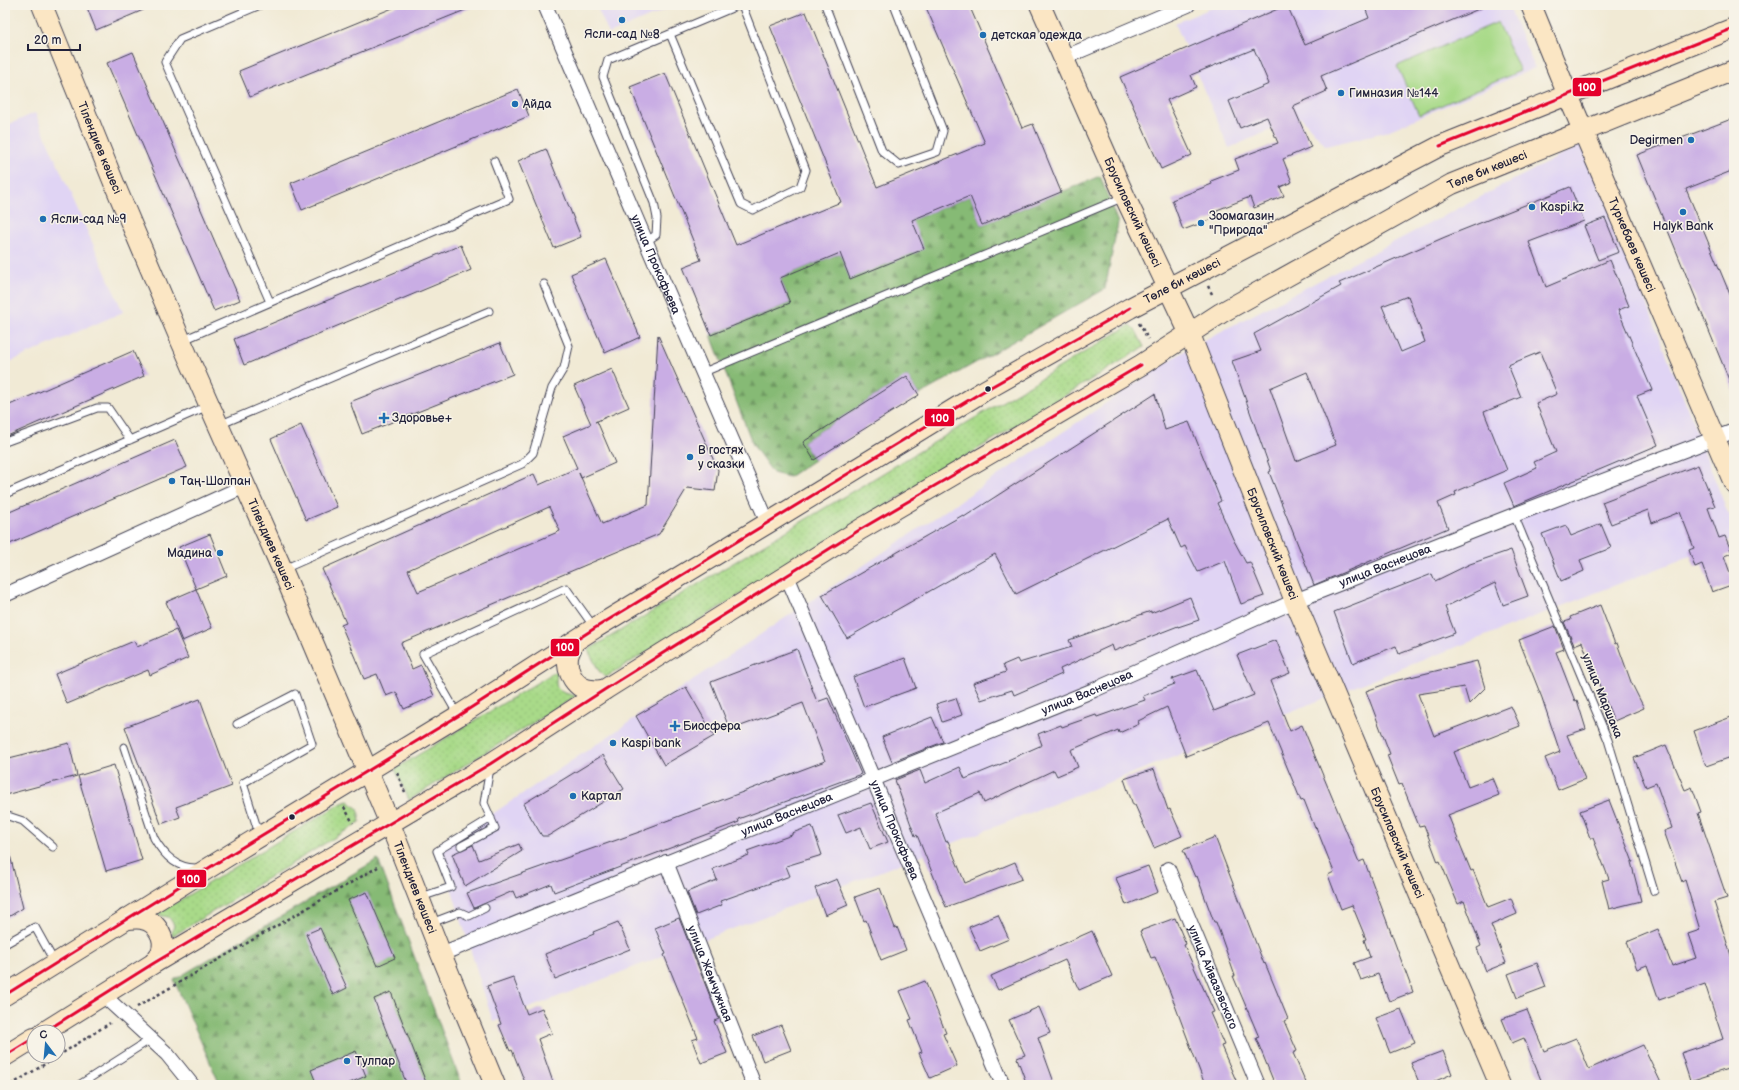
<svg xmlns="http://www.w3.org/2000/svg" width="1739" height="1090" viewBox="0 0 1739 1090" font-family="'Balsamiq Sans',sans-serif">
<defs>
<pattern id="grass-dots" width="8" height="8" patternUnits="userSpaceOnUse"><rect width="8" height="8" fill="#a9da89"/><path d="M2 2h.1M6 6h.1" fill="none" stroke="#91bb77" stroke-width="1.8" stroke-linecap="round"/></pattern>
<pattern id="forest-firs" width="22" height="20" patternUnits="userSpaceOnUse"><rect width="22" height="20" fill="#86ba75"/><path d="M5 1l3.5 6h-7zM16 11l3.5 6h-7z" fill="#6d9761"/></pattern>
</defs>
<rect width="100%" height="100%" fill="#f7f3e8"/>
<filter id="ink" filterUnits="userSpaceOnUse"><feTurbulence type="fractalNoise" baseFrequency=".025" numOctaves="2"/><feDisplacementMap in="SourceGraphic" scale="8" xChannelSelector="R" yChannelSelector="G"/><feConvolveMatrix kernelMatrix="1 2 1 2 8 2 1 2 1" color-interpolation-filters="sRGB"/></filter>
<filter id="wash" filterUnits="userSpaceOnUse"><feTurbulence type="fractalNoise" baseFrequency=".012" numOctaves="4" result="noise"/><feDisplacementMap in="SourceGraphic" scale="16" xChannelSelector="R" yChannelSelector="G"/><feGaussianBlur stdDeviation="0.9" result="paint"/><feColorMatrix in="noise" values="0 0 0 0 0 0 0 0 0 0 0 0 0 0 0 0 0 1.4 0 .05"/><feComposite in="paint" operator="in"/></filter>
<g filter="url(#wash)">
<rect width="100%" height="100%" fill="#f1ead5"/>
<path fill="#e0d4f4" d="M 596,5 L 676,5 L 609,34 Z
M 1219,5 L 1508,5 L 1535,68 L 1385,132 L 1326,146 L 1301,117 L 1229,148 L 1175,23 Z
M 35,113 L 123,312 L 5,364 L 5,126 Z
M 1585,143 L 1734,529 L 1734,539 L 493,1022 L 451,887 L 437,851 L 1187,349 Z"/>
<path fill="url(#grass-dots)" stroke="#667e62" d="M 1130,325 L 1136,331 L 1144,347 L 606,677 L 599,671 L 588,650 Z
M 558,670 C 553,691 557,691 576,696 L 409,800 L 395,769 Z
M 348,801 L 358,809 L 360,822 L 171,937 L 174,925 L 169,917 L 155,915 L 342,803 Z"/>
<path fill="url(#forest-firs)" stroke="#546e58" d="M 1100,176 L 1118,223 L 1105,289 L 919,395 L 907,376 L 803,442 L 814,460 L 789,477 L 773,473 L 753,445 L 711,335 L 790,303 L 780,278 L 840,253 L 850,278 L 912,220 L 970,196 L 982,225 Z
M 378,859 L 462,1085 L 220,1085 L 174,980 Z"/>
<path fill="#a9da89" stroke="#667e62" d="M 1498,22 L 1520,71 L 1419,115 L 1397,66 Z"/>
<g id="blocks">
<path fill="#c9ade4" fill-rule="evenodd" d="M 86,5 L 155,5 L 96,30 Z
M 400,5 L 475,6 L 250,97 L 239,71 Z
M 925,5 L 969,5 L 1022,128 L 1033,124 L 1061,192 L 982,225 L 970,196 L 912,220 L 924,249 L 850,279 L 840,253 L 780,278 L 790,303 L 711,335 L 683,267 L 701,260 L 630,87 L 665,73 L 736,245 L 841,202 L 770,26 L 806,12 L 877,187 L 985,143 Z
M 1287,5 L 1305,45 L 1369,18 L 1364,5 L 1488,5 L 1321,76 L 1327,91 L 1293,106 L 1311,147 L 1283,159 L 1292,182 L 1280,187 L 1284,196 L 1254,208 L 1250,197 L 1217,210 L 1220,216 L 1183,230 L 1172,200 L 1212,184 L 1211,181 L 1239,170 L 1235,159 L 1278,143 L 1267,117 L 1240,128 L 1229,101 L 1269,84 L 1254,49 L 1191,75 L 1196,87 L 1167,100 L 1192,155 L 1161,169 L 1120,77 Z
M 133,52 L 240,300 L 214,311 L 107,63 Z
M 518,89 L 529,116 L 302,210 L 291,183 Z
M 1734,118 L 1734,170 L 1686,189 L 1734,304 L 1734,392 L 1637,155 Z
M 546,149 L 581,237 L 554,248 L 518,161 Z
M 1570,187 L 1584,221 L 1529,242 L 1546,287 L 1610,260 L 1629,306 L 1618,310 L 1652,390 L 1637,396 L 1658,445 L 1514,506 L 1504,483 L 1537,468 L 1534,462 L 1556,452 L 1536,403 L 1557,394 L 1540,352 L 1508,365 L 1521,397 L 1484,412 L 1507,470 L 1455,492 L 1456,495 L 1438,503 L 1448,528 L 1314,585 L 1269,472 L 1271,471 L 1232,361 L 1261,351 L 1254,334 L 1341,286 L 1339,283 L 1445,237 ZM 1408,296 L 1425,342 L 1401,352 L 1382,306 ZM 1307,372 L 1336,445 L 1296,461 L 1270,388 Z
M 1605,218 L 1619,252 L 1598,260 L 1584,226 Z
M 461,245 L 471,270 L 244,365 L 234,339 Z
M 606,259 L 640,337 L 605,353 L 571,274 Z
M 658,335 L 718,470 L 715,491 L 687,488 L 659,534 L 401,643 L 412,669 L 421,665 L 434,696 L 404,709 L 396,692 L 386,696 L 377,674 L 364,679 L 341,625 L 346,623 L 322,569 L 534,474 L 539,485 L 577,468 L 563,436 L 591,424 L 574,386 L 612,369 L 629,407 L 595,422 L 597,421 L 615,463 L 581,478 L 579,473 L 602,524 L 648,505 ZM 549,507 L 560,531 L 418,592 L 408,570 Z
M 500,343 L 513,374 L 362,434 L 350,402 Z
M 133,351 L 144,376 L 5,437 L 5,407 Z
M 907,376 L 919,395 L 814,460 L 803,442 Z
M 1155,394 L 1165,430 L 1189,422 L 1221,501 L 1217,503 L 1233,539 L 1246,563 L 1250,562 L 1264,596 L 1241,604 L 1225,561 L 1198,572 L 1185,546 L 1181,548 L 1168,519 L 1016,594 L 995,554 L 847,638 L 822,595 L 963,515 L 964,517 Z
M 301,425 L 337,507 L 306,520 L 271,439 Z
M 175,440 L 187,467 L 5,546 L 5,514 Z
M 1698,465 L 1715,506 L 1708,508 L 1719,538 L 1725,536 L 1732,553 L 1724,556 L 1734,584 L 1712,592 L 1702,564 L 1695,567 L 1689,550 L 1694,548 L 1680,512 L 1652,523 L 1648,510 L 1611,524 L 1602,502 Z
M 1601,524 L 1611,548 L 1580,560 L 1584,571 L 1561,581 L 1542,534 L 1566,525 L 1571,536 Z
M 210,534 L 227,576 L 196,589 L 179,547 Z
M 1511,550 L 1528,596 L 1503,605 L 1495,583 L 1445,607 L 1455,633 L 1399,654 L 1396,646 L 1353,663 L 1334,612 L 1432,574 L 1435,581 L 1470,564 Z
M 196,589 L 212,628 L 182,641 L 166,602 Z
M 1190,597 L 1199,620 L 1178,627 L 1178,626 L 1114,651 L 1112,645 L 1060,669 L 1062,674 L 1014,695 L 1012,690 L 981,700 L 973,683 L 1006,672 L 1003,665 L 1017,659 L 1019,663 L 1072,647 L 1069,640 L 1151,611 L 1151,613 Z
M 1600,605 L 1615,644 L 1617,643 L 1631,682 L 1644,708 L 1614,721 L 1582,642 L 1574,645 L 1564,622 L 1571,620 L 1570,617 Z
M 1555,626 L 1564,649 L 1556,652 L 1575,701 L 1577,700 L 1586,729 L 1567,735 L 1585,779 L 1558,790 L 1545,758 L 1560,752 L 1542,698 L 1519,640 Z
M 176,630 L 188,658 L 150,675 L 148,670 L 67,704 L 55,674 L 134,641 L 137,647 Z
M 1276,640 L 1290,673 L 1270,681 L 1290,731 L 1302,725 L 1359,862 L 1364,860 L 1413,992 L 1389,1001 L 1378,974 L 1361,980 L 1354,963 L 1370,957 L 1364,940 L 1366,939 L 1352,905 L 1341,909 L 1328,875 L 1334,872 L 1316,827 L 1315,828 L 1304,800 L 1301,801 L 1269,723 L 1186,756 L 1167,707 L 1138,721 L 1139,724 L 1119,733 L 1118,730 L 1071,750 L 1078,767 L 1057,776 L 1054,770 L 984,803 L 980,793 L 935,813 L 946,842 L 948,841 L 965,883 L 1015,862 L 1022,879 L 946,907 L 917,835 L 915,836 L 895,780 L 920,770 L 925,783 L 960,767 L 965,779 L 1009,761 L 1008,760 L 1042,745 L 1038,734 L 1061,725 L 1062,727 L 1096,715 L 1097,717 L 1145,700 L 1143,696 L 1175,684 L 1172,679 L 1197,670 L 1214,711 L 1254,695 L 1237,655 Z
M 797,649 L 817,702 L 828,698 L 861,774 L 738,819 L 739,822 L 554,892 L 551,884 L 516,898 L 513,891 L 474,908 L 467,893 L 645,830 L 645,829 L 825,761 L 803,703 L 730,730 L 711,682 Z
M 905,658 L 916,688 L 864,707 L 853,677 Z
M 1477,661 L 1485,688 L 1469,704 L 1464,687 L 1418,694 L 1434,736 L 1511,706 L 1520,726 L 1454,752 L 1468,787 L 1492,778 L 1499,795 L 1448,815 L 1471,871 L 1473,870 L 1488,907 L 1511,898 L 1517,914 L 1491,925 L 1506,963 L 1486,971 L 1477,948 L 1481,946 L 1464,901 L 1458,904 L 1440,861 L 1438,862 L 1424,825 L 1419,826 L 1402,784 L 1399,785 L 1387,755 L 1390,754 L 1366,691 L 1394,681 Z
M 686,687 L 714,736 L 664,765 L 636,716 Z
M 956,698 L 962,715 L 942,722 L 936,704 Z
M 200,699 L 232,786 L 176,807 L 180,817 L 161,824 L 125,727 Z
M 1734,716 L 1734,756 L 1706,766 L 1694,731 Z
M 932,717 L 943,742 L 892,762 L 882,737 Z
M 69,743 L 77,776 L 5,795 L 5,759 Z
M 1666,745 L 1685,790 L 1692,787 L 1701,812 L 1698,813 L 1727,898 L 1714,902 L 1734,965 L 1734,1067 L 1690,1081 L 1681,1053 L 1723,1039 L 1705,984 L 1659,1000 L 1647,965 L 1637,969 L 1627,942 L 1658,929 L 1672,966 L 1696,958 L 1688,934 L 1700,930 L 1685,880 L 1682,882 L 1664,831 L 1672,828 L 1656,783 L 1646,787 L 1634,758 Z
M 603,755 L 624,789 L 548,836 L 542,836 L 523,804 Z
M 114,765 L 142,860 L 106,871 L 78,776 Z
M 1154,769 L 1168,810 L 1170,809 L 1182,836 L 1154,848 L 1135,805 L 1133,805 L 1124,779 Z
M 1609,800 L 1633,862 L 1631,862 L 1641,901 L 1609,909 L 1602,881 L 1609,879 L 1593,838 L 1590,838 L 1580,811 Z
M 871,803 L 888,842 L 870,849 L 861,827 L 846,833 L 838,815 Z
M 812,826 L 822,855 L 786,866 L 790,876 L 720,901 L 722,905 L 696,915 L 687,892 L 717,880 L 713,869 L 749,855 L 747,851 L 792,835 L 792,833 Z
M 1215,837 L 1264,964 L 1265,963 L 1288,1019 L 1284,1021 L 1297,1051 L 1293,1053 L 1307,1085 L 1275,1085 L 1256,1038 L 1259,1037 L 1233,976 L 1235,976 L 1216,922 L 1214,922 L 1197,876 L 1195,877 L 1183,850 Z
M 519,844 L 522,851 L 465,886 L 452,854 L 473,845 L 479,860 Z
M 5,855 L 10,855 L 23,908 L 5,919 Z
M 1148,866 L 1158,892 L 1126,905 L 1116,878 Z
M 837,879 L 848,905 L 825,915 L 815,888 Z
M 880,888 L 895,928 L 897,927 L 906,950 L 881,960 L 866,920 L 864,921 L 855,897 Z
M 367,892 L 395,958 L 377,966 L 348,900 Z
M 998,915 L 1009,939 L 980,951 L 969,927 Z
M 679,918 L 719,1019 L 714,1021 L 727,1053 L 701,1063 L 692,1040 L 698,1038 L 664,955 L 666,954 L 655,928 Z
M 1175,918 L 1186,944 L 1184,945 L 1214,1012 L 1210,1013 L 1224,1045 L 1221,1046 L 1238,1085 L 1205,1085 L 1170,992 L 1155,957 L 1151,958 L 1140,931 Z
M 618,922 L 630,949 L 555,979 L 545,954 L 594,934 L 593,932 Z
M 320,928 L 347,988 L 333,995 L 306,934 Z
M 1092,931 L 1112,976 L 1079,990 L 1065,960 L 998,990 L 991,976 Z
M 1537,963 L 1546,987 L 1517,998 L 1508,974 Z
M 513,977 L 527,1014 L 542,1008 L 552,1033 L 538,1039 L 554,1085 L 526,1085 L 512,1050 L 510,1051 L 499,1025 L 501,1024 L 487,986 Z
M 925,981 L 946,1033 L 943,1034 L 957,1066 L 930,1078 L 919,1053 L 922,1052 L 909,1020 L 912,1019 L 900,991 Z
M 391,992 L 427,1085 L 407,1085 L 374,999 Z
M 1039,1007 L 1050,1033 L 1038,1038 L 1055,1085 L 1027,1085 L 1017,1058 L 1025,1055 L 1009,1020 Z
M 1401,1009 L 1415,1043 L 1390,1053 L 1376,1018 Z
M 1527,1010 L 1544,1051 L 1576,1038 L 1589,1069 L 1643,1045 L 1662,1085 L 1543,1085 L 1524,1038 L 1512,1043 L 1502,1019 Z
M 781,1025 L 791,1050 L 763,1061 L 753,1036 Z
M 356,1051 L 366,1076 L 345,1085 L 317,1085 L 311,1070 Z
M 1443,1051 L 1452,1074 L 1426,1085 L 1420,1085 L 1411,1063 Z"/>
</g>
</g>
<g filter="url(#ink)">
<use href="#blocks" fill-opacity="0" stroke="#414052" stroke-width="1"/>
<g fill="none" stroke-linecap="round" stroke-linejoin="round">
<g stroke="#414052" stroke-width="9">
<path id="lane" d="M 260,5 L 180,39 L 165,62 L 270,302
M 825,5 L 882,151 L 899,165 L 937,152 L 943,131 L 894,5
M 670,34 L 741,204 L 753,210 L 800,187 L 806,170 L 742,5
M 645,242 L 656,235 L 657,218 L 654,203 L 603,77 L 608,60 L 739,5
M 181,341 L 509,199 L 494,161
M 704,372 L 1124,197
M 219,425 L 489,311
M 5,442 L 97,408 L 108,408 L 130,440
M 5,494 L 208,406
M 1514,515 L 1608,740 L 1654,891
M 284,569 L 522,464 L 533,453 L 552,388 L 564,368 L 569,346 L 544,284
M 458,715 L 423,654 L 566,588 L 594,627
M 237,724 L 295,694 L 312,744 L 243,783 L 259,834
M 124,747 L 154,838 C 163,854 177,869 197,868
M 5,815 L 23,821 L 53,847
M 461,846 L 495,828 L 484,803 L 490,768
M 421,897 L 451,887 L 437,851 L 491,818
M 431,923 L 460,912 L 469,916 L 485,908
M 5,944 L 35,927 L 55,963
M 79,1085 L 151,1039"/>
</g>
<g stroke="#414052" stroke-width="16">
<g id="street">
<path id="s1" d="M 545,5 C 618,178 693,351 768,523"/>
<path d="M 1063,58 L 1188,5"/>
<path id="s2" d="M 787,576 L 1003,1085"/>
<path d="M 5,595 L 245,486"/>
<path id="s3" d="M 666,862 L 754,1085"/>
<path id="s4" d="M 1168,869 L 1258,1085"/>
<path id="s5" d="M 441,954 L 1094,690 L 1295,601 L 1514,515 L 1734,431"/>
<path d="M 103,995 L 167,1054 L 192,1085"/>
</g>
</g>
<g stroke="#414052" stroke-width="22">
<g id="secondary">
<path id="s6" d="M 42,5 L 114,183 L 181,341 L 282,569 L 390,824 L 441,954 L 495,1085"/>
<path id="s7" d="M 1040,5 L 1125,197 L 1189,332 L 1295,601 L 1500,1085"/>
<path id="s8" d="M 1531,5 L 1567,93 L 1734,483"/>
<path d="M 574,642 C 572,647 569,652 568,657 C 566,672 576,690 592,690 C 596,691 600,690 604,690"/>
<path d="M 126,919 C 131,919 137,918 142,919 C 156,921 167,938 161,953 C 159,956 156,960 154,963"/>
<path id="s9" d="M 5,995 L 236,851 L 458,716 L 595,628 L 768,523 L 982,392 L 1130,308 L 1440,146 L 1734,28"/>
<path id="s10" d="M 44,1032 L 154,963 L 490,764 L 604,690 L 861,529 L 1141,365 L 1221,313 L 1452,184 L 1734,70"/>
<path d="M 5,1056 L 34,1038"/>
</g>
</g>
<path stroke="#414052" stroke-width="2.5" stroke-dasharray="3 3" stroke-linecap="butt" d="M 1208,286 L 1213,296
M 1139,323 L 1148,339
M 397,773 L 405,792
M 344,807 L 353,823
M 137,1007 L 378,867
M 58,1056 L 110,1023
M 11,1085 L 58,1056"/>
<use href="#lane" stroke="#fff" stroke-width="7"/>
<use href="#street" stroke="#fff" stroke-width="14"/>
<use href="#secondary" stroke="#fbe6c4" stroke-width="20"/>
<g stroke="#f7f3e8" stroke-width="6">
<path id="bus-1" d="M 1440,146 L 1734,28
M 5,995 L 236,851 L 458,716 L 595,628 L 982,392 L 1130,308
M 44,1032 L 154,963 L 490,764 L 604,690 L 861,529 L 1141,365
M 5,1056 L 34,1038"/>
</g>
<use href="#bus-1" stroke="#e4002b" stroke-width="3"/>
</g>
</g>
<g fill="#1f6fb2" stroke="#f7f3e8" stroke-width="1.5">
<circle cx="622" cy="20" r="4"/>
<circle cx="983" cy="35" r="4"/>
<circle cx="1341" cy="93" r="4"/>
<circle cx="515" cy="104" r="4"/>
<circle cx="1691" cy="140" r="4"/>
<circle cx="1532" cy="207" r="4"/>
<circle cx="1683" cy="212" r="4"/>
<circle cx="43" cy="219" r="4"/>
<circle cx="1201" cy="223" r="4"/>
<path d="M382 412h4v4h4v4h-4v4h-4v-4h-4v-4h4z"/>
<circle cx="690" cy="457" r="4"/>
<circle cx="172" cy="481" r="4"/>
<circle cx="220" cy="553" r="4"/>
<path d="M673 720h4v4h4v4h-4v4h-4v-4h-4v-4h4z"/>
<circle cx="613" cy="743" r="4"/>
<circle cx="573" cy="796" r="4"/>
<circle cx="347" cy="1061" r="4"/>
</g>
<g fill="#22223b" stroke="#f7f3e8" stroke-width="1.5">
<circle cx="988" cy="389" r="3.5"/>
<circle cx="292" cy="817" r="3.5"/>
</g>
<g text-anchor="middle" dominant-baseline="central" stroke-width="3" stroke-linejoin="round" paint-order="stroke">
<g font-size="12" fill="#22223b" stroke="#f7f3e8" text-anchor="start">
<text x="622" y="34" text-anchor="middle">Ясли-сад №8</text>
<text x="991" y="35">детская одежда</text>
<text x="1349" y="93">Гимназия №144</text>
<text x="523" y="104">Айда</text>
<text x="1683" y="140" text-anchor="end">Degirmen</text>
<text x="1540" y="207">Kaspi.kz</text>
<text x="1209" y="216">Зоомагазин<tspan x="1209" dy="14">"Природа"</tspan></text>
<text x="51" y="219">Ясли-сад №9</text>
<text x="1683" y="226" text-anchor="middle">Halyk Bank</text>
<text x="392" y="418">Здоровье+</text>
<text x="698" y="450">В гостях<tspan x="698" dy="14">у сказки</tspan></text>
<text x="180" y="481">Таң-Шолпан</text>
<text x="212" y="553" text-anchor="end">Мадина</text>
<text x="683" y="726">Биосфера</text>
<text x="621" y="743">Kaspi bank</text>
<text x="581" y="796">Картал</text>
<text x="355" y="1061">Тулпар</text>
</g>
<g font-size="12" fill="#22223b" stroke="#f7f3e8">
<text stroke="none"><textPath href="#s6" startOffset="154">Тілендиев көшесі</textPath></text>
<text stroke="none"><textPath href="#s10" startOffset="1682">Төле би көшесі</textPath></text>
<text stroke="none"><textPath href="#s7" startOffset="227">Брусиловский көшесі</textPath></text>
<text stroke="none"><textPath href="#s8" startOffset="260">Түркебаев көшесі</textPath></text>
<text stroke="none"><textPath href="#s1" startOffset="282">улица Прокофьева</textPath></text>
<text stroke="none"><textPath href="#s9" startOffset="1377">Төле би көшесі</textPath></text>
<text stroke="none"><textPath href="#s6" startOffset="586">Тілендиев көшесі</textPath></text>
<text stroke="none"><textPath href="#s7" startOffset="587">Брусиловский көшесі</textPath></text>
<text stroke="none"><textPath href="#s5" startOffset="1021">улица Васнецова</textPath></text>
<text stroke="none"><textPath href="#s5" startOffset="697">улица Васнецова</textPath></text>
<text transform="translate(1602 696) rotate(68)">улица Маршака</text>
<text stroke="none"><textPath href="#s5" startOffset="373">улица Васнецова</textPath></text>
<text stroke="none"><textPath href="#s2" startOffset="276">улица Прокофьева</textPath></text>
<text stroke="none"><textPath href="#s7" startOffset="911">Брусиловский көшесі</textPath></text>
<text stroke="none"><textPath href="#s6" startOffset="958">Тілендиев көшесі</textPath></text>
<text stroke="none"><textPath href="#s3" startOffset="120">улица Жемчужная</textPath></text>
<text stroke="none"><textPath href="#s4" startOffset="117">улица Айвазовского</textPath></text>
</g>
</g>
<g stroke="#f7f3e8" stroke-width="1.5">
<rect x="1572" y="77" width="30" height="20" rx="4" fill="#e4002b"/>
<rect x="924" y="408" width="31" height="19" rx="4" fill="#e4002b"/>
<rect x="550" y="638" width="30" height="19" rx="4" fill="#e4002b"/>
<rect x="176" y="869" width="31" height="19" rx="4" fill="#e4002b"/>
</g>
<g font-size="11" text-anchor="middle" font-weight="bold" fill="#fff">
<text x="1587" y="91">100</text>
<text x="940" y="422">100</text>
<text x="565" y="651">100</text>
<text x="191" y="883">100</text>
</g>
<rect width="1739" height="1090" fill="none" stroke="#f7f3e8" stroke-width="20"/>
<g transform="translate(46 1044) rotate(344)"><circle r="19" fill="#f7f3e8" stroke="#a29fa3"/>
<path d="M0-3L7 15L0 10L-7 15Z" fill="#1f6fb2"/>
<text y="-6" font-size="11" font-weight="bold" text-anchor="middle" fill="#22223b">С</text>
</g>
<path d="M28 44v6h52v-6" fill="none" stroke="#22223b" stroke-width="2"/>
<text x="34" y="44" font-size="12" fill="#22223b" stroke="#f7f3e8" stroke-width="3" paint-order="stroke">20 m</text>
</svg>
